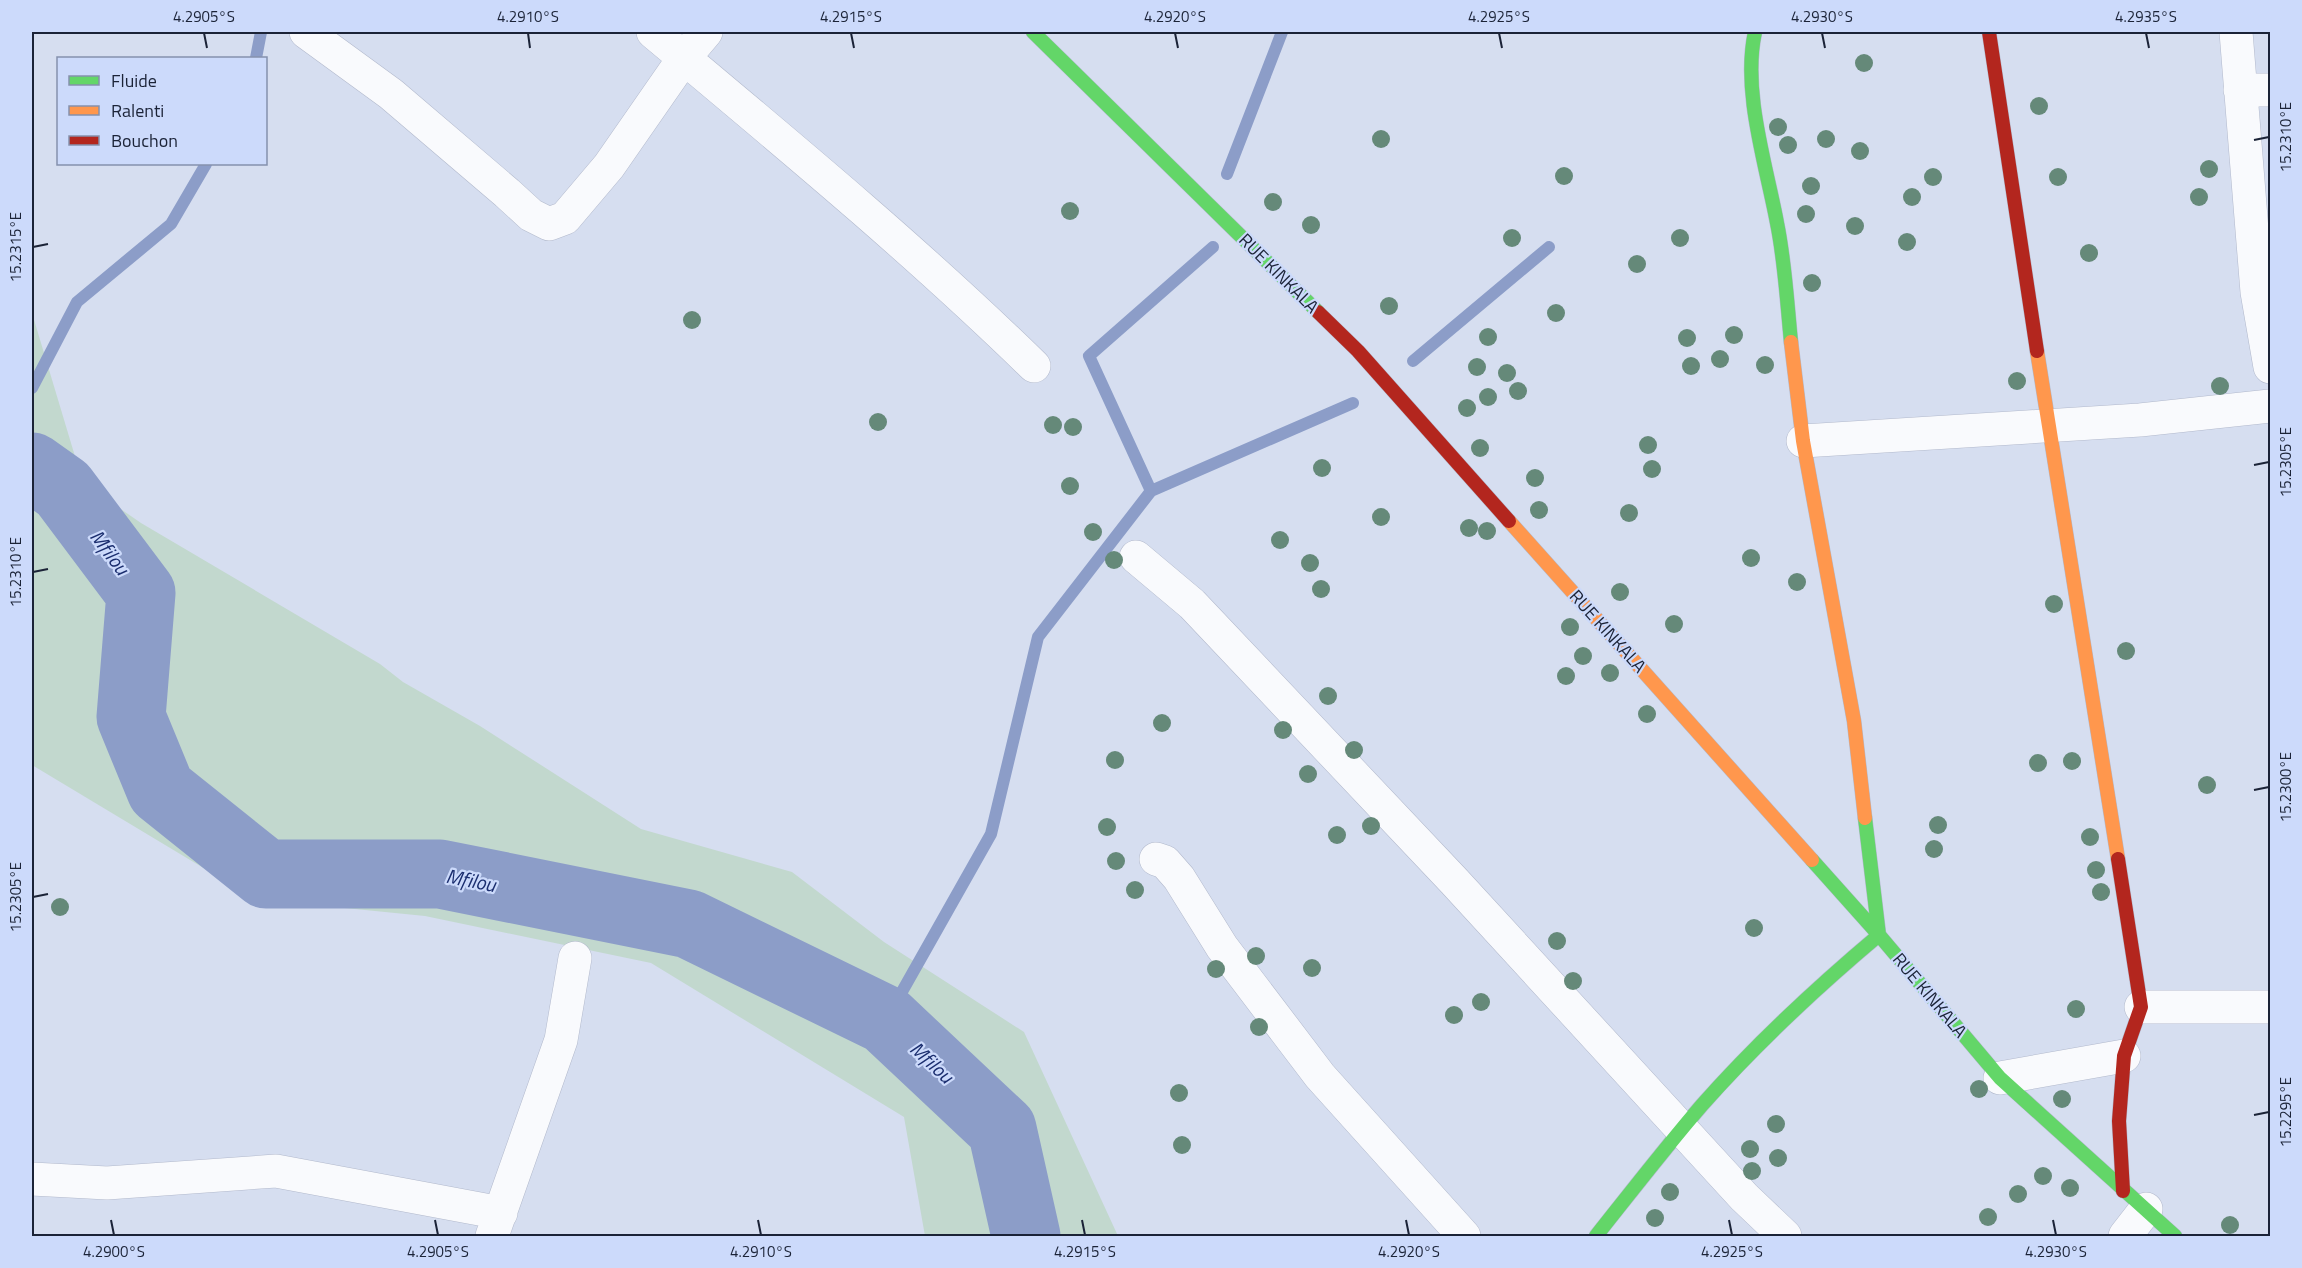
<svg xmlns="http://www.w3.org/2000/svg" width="2302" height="1268" viewBox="0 0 2302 1268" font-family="'Titillium Web',sans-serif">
<rect width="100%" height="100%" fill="#d6def0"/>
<path fill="#c2d8ce" d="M 32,313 L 83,483 L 141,523 L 380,664 L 403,682 L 480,726 L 641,829 L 792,872 L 884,942 L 1024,1032 L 1118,1236 L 925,1236 L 904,1117 L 651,963 L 425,916 L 255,899 L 32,765 Z"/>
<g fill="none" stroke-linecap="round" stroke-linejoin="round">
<path stroke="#8c9dc8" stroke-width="12" d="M 256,58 L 261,32
M 1227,174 L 1282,32
M 1413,361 L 1549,247
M 32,388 L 77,302 L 171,224 L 206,164
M 1151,491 L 1353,403
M 886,1020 L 991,834 L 1038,637 L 1151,491 L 1089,356 L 1213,247"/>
<path stroke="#8c9dc8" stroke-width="69" d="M 32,467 L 63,489 L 141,593 L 131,717 L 161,790 L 266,874 L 440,874 L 689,924 L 886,1020 L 1002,1129 L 1026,1236"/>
<g stroke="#b2b9cc" stroke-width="34">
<path id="street" d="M 306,32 L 391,94 L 507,193 L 531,215 L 549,224 L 565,218 L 609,166 L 684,58 L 706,32
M 653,32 C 782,140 913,248 1034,366
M 2236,32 L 2257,292 L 2270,367
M 2240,90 L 2270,90
M 1803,441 L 2140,420 L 2270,406
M 1136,557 L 1192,604 L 1454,881 L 1744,1197 L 1785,1236
M 1156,859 L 1165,862 L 1179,878 L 1222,947 L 1320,1076 L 1464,1236
M 2141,1007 L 2270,1007
M 2000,1078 L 2124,1056
M 32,1179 L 107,1183 L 276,1171 L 501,1213
M 492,1236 L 561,1040 L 575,958
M 2125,1236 L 2146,1209"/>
</g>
<g stroke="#b2b9cc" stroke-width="15">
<path id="fast" d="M 1033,32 L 1318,312
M 1755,32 C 1742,91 1766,164 1777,223 C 1785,262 1787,302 1791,342
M 1812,860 L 1879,935 L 2000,1078 L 2175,1236
M 1596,1236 C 1631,1192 1665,1148 1702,1105 C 1756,1044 1816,988 1879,935 L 1865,818"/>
</g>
<g stroke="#b2b9cc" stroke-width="15">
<path id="slow" d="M 1791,342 L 1803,441 L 1854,721 L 1865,818
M 2037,351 L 2118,859
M 1509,521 L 1812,860"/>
</g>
<g stroke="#b2b9cc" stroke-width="15">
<path id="jam" d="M 1989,32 L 2037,351
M 1318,312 L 1358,351 L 1509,521
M 2118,859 L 2141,1007 L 2124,1056 L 2119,1121 L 2123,1191"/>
</g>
<use href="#street" stroke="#f9fafd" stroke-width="33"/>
<use href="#fast" stroke="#63d668" stroke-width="14"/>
<use href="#slow" stroke="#ff974d" stroke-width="14"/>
<use href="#jam" stroke="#b3261e" stroke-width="14"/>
</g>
<g fill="#658979">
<circle cx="1864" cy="63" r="9"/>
<circle cx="2039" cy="106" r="9"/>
<circle cx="1778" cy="127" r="9"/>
<circle cx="1381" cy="139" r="9"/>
<circle cx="1826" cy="139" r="9"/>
<circle cx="1788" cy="145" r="9"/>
<circle cx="1860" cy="151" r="9"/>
<circle cx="2209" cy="169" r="9"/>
<circle cx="1564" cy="176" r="9"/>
<circle cx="1933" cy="177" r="9"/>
<circle cx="2058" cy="177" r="9"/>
<circle cx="1811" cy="186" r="9"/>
<circle cx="1912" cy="197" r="9"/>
<circle cx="2199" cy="197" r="9"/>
<circle cx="1273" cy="202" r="9"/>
<circle cx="1070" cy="211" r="9"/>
<circle cx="1806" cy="214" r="9"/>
<circle cx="1311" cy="225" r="9"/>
<circle cx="1855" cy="226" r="9"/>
<circle cx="1512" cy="238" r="9"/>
<circle cx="1680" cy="238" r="9"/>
<circle cx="1907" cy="242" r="9"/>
<circle cx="2089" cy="253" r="9"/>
<circle cx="1637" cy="264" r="9"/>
<circle cx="1812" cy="283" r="9"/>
<circle cx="1389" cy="306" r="9"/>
<circle cx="1556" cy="313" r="9"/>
<circle cx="692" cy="320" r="9"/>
<circle cx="1734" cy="335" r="9"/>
<circle cx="1488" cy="337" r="9"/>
<circle cx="1687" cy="338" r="9"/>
<circle cx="1720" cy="359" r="9"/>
<circle cx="1765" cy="365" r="9"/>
<circle cx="1691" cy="366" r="9"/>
<circle cx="1477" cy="367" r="9"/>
<circle cx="1507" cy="373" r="9"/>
<circle cx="2017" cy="381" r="9"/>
<circle cx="2220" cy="386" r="9"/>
<circle cx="1518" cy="391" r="9"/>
<circle cx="1488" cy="397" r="9"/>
<circle cx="1467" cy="408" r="9"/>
<circle cx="878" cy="422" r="9"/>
<circle cx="1053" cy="425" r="9"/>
<circle cx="1073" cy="427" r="9"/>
<circle cx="1648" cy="445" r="9"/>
<circle cx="1480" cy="448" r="9"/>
<circle cx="1322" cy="468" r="9"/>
<circle cx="1652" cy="469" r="9"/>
<circle cx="1535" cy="478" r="9"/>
<circle cx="1070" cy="486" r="9"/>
<circle cx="1539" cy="510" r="9"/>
<circle cx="1629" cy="513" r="9"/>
<circle cx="1381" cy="517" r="9"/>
<circle cx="1469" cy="528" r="9"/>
<circle cx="1487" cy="531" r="9"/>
<circle cx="1093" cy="532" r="9"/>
<circle cx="1280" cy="540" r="9"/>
<circle cx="1751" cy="558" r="9"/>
<circle cx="1114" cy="560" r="9"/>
<circle cx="1310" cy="563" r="9"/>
<circle cx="1797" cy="582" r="9"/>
<circle cx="1321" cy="589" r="9"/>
<circle cx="1620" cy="592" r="9"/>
<circle cx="2054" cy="604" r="9"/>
<circle cx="1674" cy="624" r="9"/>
<circle cx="1570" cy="627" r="9"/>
<circle cx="2126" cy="651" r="9"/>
<circle cx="1583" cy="656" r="9"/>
<circle cx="1610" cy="673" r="9"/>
<circle cx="1566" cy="676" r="9"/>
<circle cx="1328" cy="696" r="9"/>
<circle cx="1647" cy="714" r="9"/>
<circle cx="1162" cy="723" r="9"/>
<circle cx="1283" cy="730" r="9"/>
<circle cx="1354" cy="750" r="9"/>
<circle cx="1115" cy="760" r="9"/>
<circle cx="2072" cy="761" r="9"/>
<circle cx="2038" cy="763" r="9"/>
<circle cx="1308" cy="774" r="9"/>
<circle cx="2207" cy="785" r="9"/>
<circle cx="1938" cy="825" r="9"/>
<circle cx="1371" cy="826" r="9"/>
<circle cx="1107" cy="827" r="9"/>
<circle cx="1337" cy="835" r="9"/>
<circle cx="2090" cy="837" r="9"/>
<circle cx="1934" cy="849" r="9"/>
<circle cx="1116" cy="861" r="9"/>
<circle cx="2096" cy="870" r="9"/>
<circle cx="1135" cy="890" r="9"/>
<circle cx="2101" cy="892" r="9"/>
<circle cx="60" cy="907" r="9"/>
<circle cx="1754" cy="928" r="9"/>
<circle cx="1557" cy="941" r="9"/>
<circle cx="1256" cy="956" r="9"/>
<circle cx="1312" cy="968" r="9"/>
<circle cx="1216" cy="969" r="9"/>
<circle cx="1573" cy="981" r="9"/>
<circle cx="1481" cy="1002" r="9"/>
<circle cx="2076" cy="1009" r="9"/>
<circle cx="1454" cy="1015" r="9"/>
<circle cx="1259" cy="1027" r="9"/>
<circle cx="1979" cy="1089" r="9"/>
<circle cx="1179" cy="1093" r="9"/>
<circle cx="2062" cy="1099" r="9"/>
<circle cx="1776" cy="1124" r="9"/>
<circle cx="1182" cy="1145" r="9"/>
<circle cx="1750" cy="1149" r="9"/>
<circle cx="1778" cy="1158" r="9"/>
<circle cx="1752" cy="1171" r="9"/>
<circle cx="2043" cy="1176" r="9"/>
<circle cx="2070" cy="1188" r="9"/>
<circle cx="1670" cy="1192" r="9"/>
<circle cx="2018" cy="1194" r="9"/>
<circle cx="1988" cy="1217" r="9"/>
<circle cx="1655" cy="1218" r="9"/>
<circle cx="2230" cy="1225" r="9"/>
</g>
<path fill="none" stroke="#1b2337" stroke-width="2" d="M 204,33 L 207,48M 528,33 L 530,48M 851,33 L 854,48M 1175,33 L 1178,48M 1499,33 L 1502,48M 1822,33 L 1825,48M 2146,33 L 2149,48M 2254,140 L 2269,137M 33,247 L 48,244M 2254,465 L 2269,462M 33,572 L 48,569M 2254,790 L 2269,787M 33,897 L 48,894M 2254,1115 L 2269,1112M 111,1220 L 114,1235M 435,1220 L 438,1235M 758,1220 L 761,1235M 1082,1220 L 1085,1235M 1406,1220 L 1409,1235M 1729,1220 L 1732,1235M 2053,1220 L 2056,1235"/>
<g text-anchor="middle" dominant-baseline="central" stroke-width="4.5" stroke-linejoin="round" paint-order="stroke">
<g font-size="18" fill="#1b2337" stroke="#ccdafb">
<text transform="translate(1279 273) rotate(45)">RUE KINKALA</text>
<text transform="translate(1608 631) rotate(48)">RUE KINKALA</text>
<text transform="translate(1930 995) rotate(50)">RUE KINKALA</text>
</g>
<g font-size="20" font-style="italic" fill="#1b2e6f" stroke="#ccdafb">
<text transform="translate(110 552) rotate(53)">Mfilou</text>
<text transform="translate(471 880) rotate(11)">Mfilou</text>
<text transform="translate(932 1062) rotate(43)">Mfilou</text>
</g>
</g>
<rect width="2302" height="1268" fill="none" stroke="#ccdafb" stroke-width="66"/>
<rect x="57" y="57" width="210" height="108" fill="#ccdafb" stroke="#8591ad" stroke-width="1.5"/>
<rect x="69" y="76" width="30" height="9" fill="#63d668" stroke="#8591ad" stroke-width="1.5"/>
<text x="111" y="87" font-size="18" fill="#1b2337">Fluide</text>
<rect x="69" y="106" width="30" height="9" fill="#ff974d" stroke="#8591ad" stroke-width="1.5"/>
<text x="111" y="117" font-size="18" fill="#1b2337">Ralenti</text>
<rect x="69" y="136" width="30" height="9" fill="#b3261e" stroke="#8591ad" stroke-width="1.5"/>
<text x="111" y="147" font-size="18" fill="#1b2337">Bouchon</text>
<rect x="33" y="33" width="2236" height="1202" fill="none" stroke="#1b2337" stroke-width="2"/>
<g font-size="15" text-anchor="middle" fill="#1b2337">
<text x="204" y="22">4.2905°S</text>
<text x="528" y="22">4.2910°S</text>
<text x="851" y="22">4.2915°S</text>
<text x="1175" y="22">4.2920°S</text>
<text x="1499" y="22">4.2925°S</text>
<text x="1822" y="22">4.2930°S</text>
<text x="2146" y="22">4.2935°S</text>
<text transform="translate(2286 137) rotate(-90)" y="5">15.2310°E</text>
<text transform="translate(16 247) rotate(-90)" y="5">15.2315°E</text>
<text transform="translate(2286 462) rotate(-90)" y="5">15.2305°E</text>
<text transform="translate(16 572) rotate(-90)" y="5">15.2310°E</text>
<text transform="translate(2286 787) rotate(-90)" y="5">15.2300°E</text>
<text transform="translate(16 897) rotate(-90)" y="5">15.2305°E</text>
<text transform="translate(2286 1112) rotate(-90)" y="5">15.2295°E</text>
<text x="114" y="1257">4.2900°S</text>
<text x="438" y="1257">4.2905°S</text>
<text x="761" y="1257">4.2910°S</text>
<text x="1085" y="1257">4.2915°S</text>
<text x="1409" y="1257">4.2920°S</text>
<text x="1732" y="1257">4.2925°S</text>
<text x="2056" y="1257">4.2930°S</text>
</g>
</svg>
